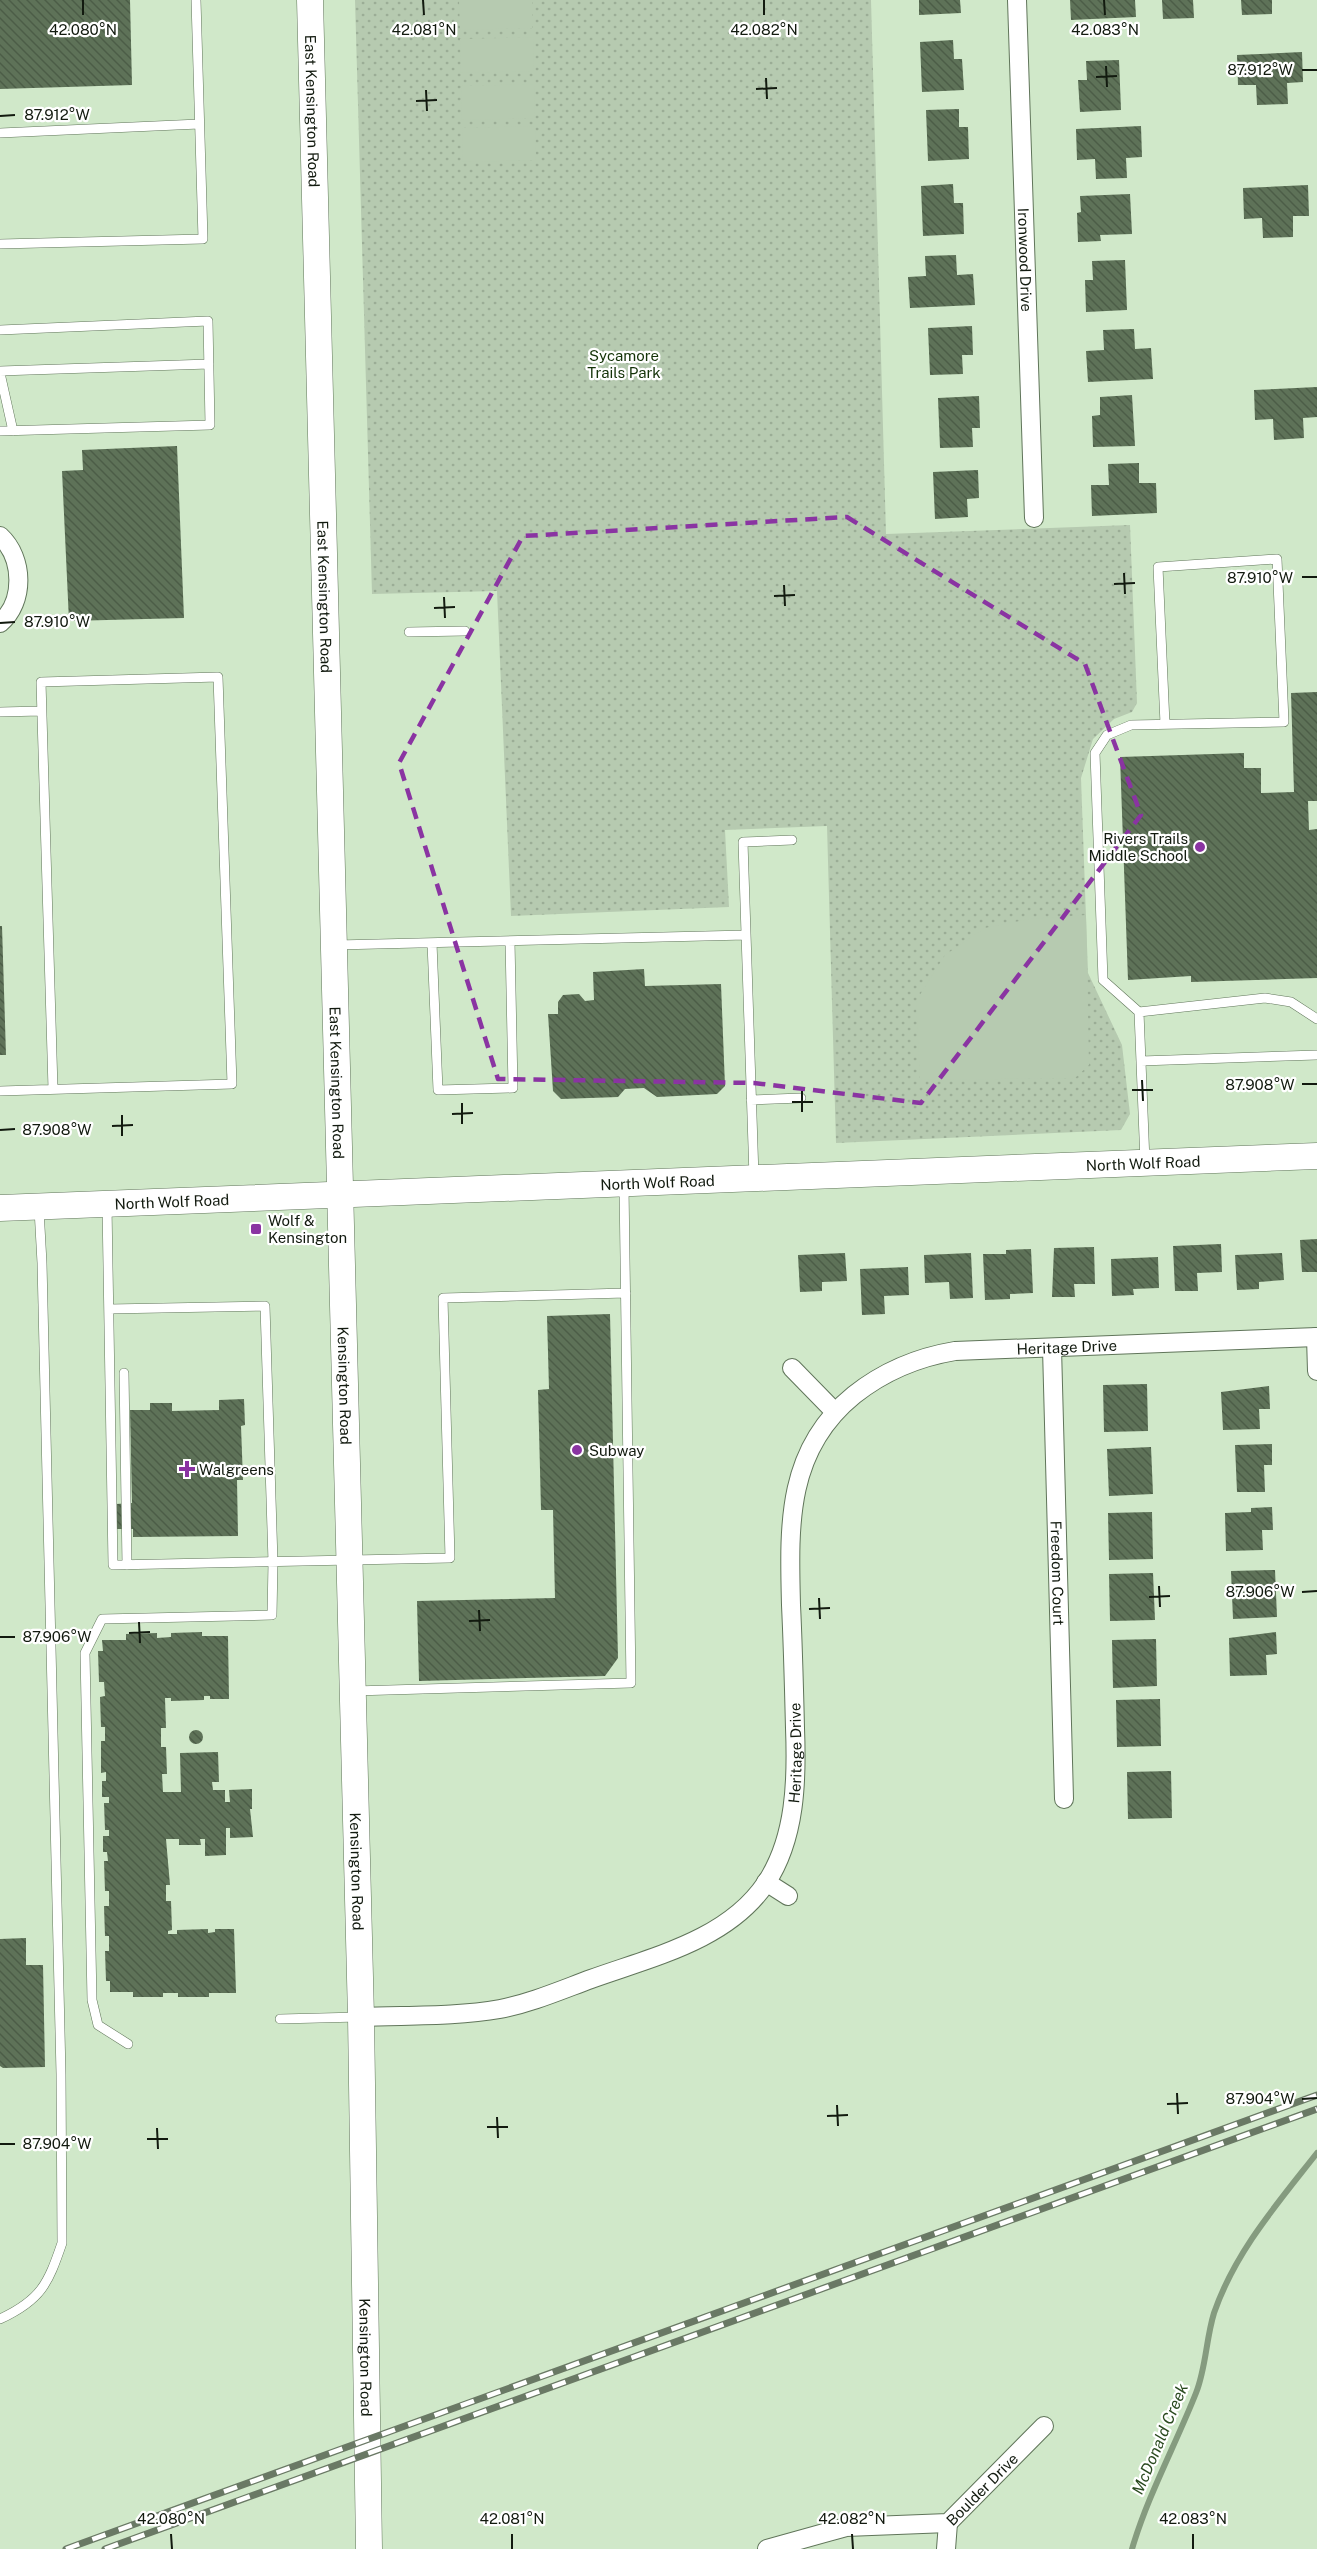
<svg xmlns="http://www.w3.org/2000/svg" width="1317" height="2549" viewBox="0 0 1317 2549" font-family="'Public Sans',sans-serif">
<defs>
<pattern id="park-dots" width="8" height="8" patternUnits="userSpaceOnUse" patternTransform="scale(1.5)"><rect width="8" height="8" fill="#b6cab0"/><path d="M2 2h.1M6 6h.1" fill="none" stroke="#9bad96" stroke-width="1.8" stroke-linecap="round"/></pattern>
<pattern id="building-back-hatch" width="6" height="6" patternUnits="userSpaceOnUse" patternTransform="scale(1.5)"><rect width="6" height="6" fill="#5e7258"/><path d="M-1 5l2 2M0 0l6 6M5-1l2 2" fill="none" stroke="#4c5d47"/></pattern>
</defs>
<rect width="100%" height="100%" fill="#d0e8c9"/>
<path fill="url(#park-dots)" d="M 355,0 L 871,0 L 886,534 L 1130,525 L 1137,703 L 1132,712 L 1114,719 L 1093,739 L 1081,778 L 1088,973 L 1122,1045 L 1130,1114 L 1121,1130 L 836,1143 L 827,826 L 725,830 L 729,907 L 511,916 L 497,591 L 372,594 Z"/>
<path fill="#b6cab0" d="M 459,0 L 532,0 L 532,28 L 460,30 Z
M 533,37 L 534,71 L 461,73 L 460,39 Z
M 534,84 L 535,118 L 462,120 L 461,86 Z
M 535,126 L 536,160 L 463,162 L 462,128 Z
M 1086,915 L 1089,1065 L 1075,1078 L 920,1080 L 916,1001 L 945,955 L 985,928 L 1029,919 Z"/>
<g fill="none" stroke-linecap="round" stroke-linejoin="round">
<path stroke="#859b7f" stroke-width="6" d="M 1132,2549 C 1148,2495 1175,2446 1196,2393 C 1206,2368 1206,2339 1214,2313 C 1235,2252 1277,2204 1317,2153"/>
</g>
<path fill="url(#building-back-hatch)" d="M 0,0 L 130,0 L 132,85 L 0,89 Z
M 919,0 L 960,0 L 961,13 L 919,15 Z
M 1070,0 L 1135,0 L 1136,17 L 1071,20 Z
M 1162,0 L 1193,0 L 1194,18 L 1163,19 Z
M 1241,0 L 1272,0 L 1272,14 L 1242,15 Z
M 953,40 L 954,59 L 962,59 L 964,90 L 922,92 L 920,42 Z
M 1302,52 L 1303,82 L 1287,83 L 1288,104 L 1257,105 L 1256,85 L 1238,85 L 1237,55 Z
M 1119,60 L 1121,110 L 1080,112 L 1078,80 L 1087,80 L 1086,61 Z
M 959,109 L 959,127 L 968,127 L 969,159 L 928,161 L 926,110 Z
M 1141,126 L 1142,157 L 1126,158 L 1127,178 L 1096,179 L 1095,159 L 1077,160 L 1076,129 Z
M 953,184 L 954,203 L 963,203 L 964,234 L 923,236 L 921,186 Z
M 1308,185 L 1309,216 L 1293,216 L 1293,237 L 1263,238 L 1262,218 L 1244,219 L 1243,188 Z
M 1130,194 L 1132,234 L 1100,235 L 1101,241 L 1078,242 L 1077,213 L 1081,212 L 1080,196 Z
M 956,255 L 957,275 L 973,274 L 975,305 L 910,308 L 908,277 L 926,276 L 925,256 Z
M 1125,260 L 1127,310 L 1086,312 L 1085,280 L 1093,280 L 1092,261 Z
M 972,326 L 973,355 L 962,355 L 963,374 L 930,375 L 928,328 Z
M 1134,329 L 1135,349 L 1151,348 L 1153,379 L 1088,382 L 1086,351 L 1104,350 L 1103,330 Z
M 1317,387 L 1317,417 L 1303,418 L 1304,438 L 1274,440 L 1273,419 L 1255,420 L 1254,390 Z
M 1132,395 L 1135,446 L 1093,447 L 1092,416 L 1100,415 L 1100,397 Z
M 979,396 L 980,428 L 972,428 L 973,447 L 940,448 L 938,398 Z
M 177,446 L 184,618 L 69,621 L 62,471 L 83,470 L 82,450 Z
M 1139,463 L 1139,483 L 1156,483 L 1157,513 L 1092,516 L 1091,485 L 1109,485 L 1108,464 Z
M 978,470 L 979,498 L 967,499 L 968,517 L 935,519 L 933,472 Z
M 1317,692 L 1317,801 L 1308,801 L 1309,830 L 1317,829 L 1317,978 L 1191,982 L 1191,976 L 1128,980 L 1120,757 L 1244,753 L 1244,768 L 1261,768 L 1261,793 L 1294,792 L 1291,693 Z
M 0,926 L 2,926 L 6,1055 L 0,1055 Z
M 644,969 L 645,986 L 721,984 L 725,1086 L 717,1094 L 657,1097 L 644,1088 L 625,1089 L 618,1097 L 561,1099 L 553,1091 L 548,1014 L 558,1014 L 558,1002 L 563,995 L 579,994 L 585,1001 L 594,1000 L 593,972 Z
M 1317,1239 L 1317,1272 L 1302,1272 L 1300,1240 Z
M 1221,1244 L 1222,1272 L 1197,1273 L 1198,1291 L 1175,1291 L 1173,1246 Z
M 1094,1247 L 1095,1284 L 1074,1284 L 1075,1297 L 1052,1297 L 1054,1248 Z
M 1031,1249 L 1033,1293 L 1010,1294 L 1010,1299 L 985,1300 L 983,1254 L 1006,1254 L 1006,1250 Z
M 845,1253 L 847,1281 L 822,1282 L 822,1291 L 800,1292 L 798,1255 Z
M 971,1253 L 973,1298 L 950,1299 L 949,1282 L 925,1283 L 924,1255 Z
M 1282,1253 L 1284,1280 L 1259,1282 L 1259,1289 L 1237,1290 L 1235,1255 Z
M 1158,1257 L 1159,1288 L 1133,1289 L 1134,1295 L 1112,1296 L 1111,1259 Z
M 908,1267 L 909,1295 L 884,1296 L 885,1314 L 862,1315 L 860,1269 Z
M 610,1314 L 618,1658 L 605,1676 L 419,1681 L 417,1601 L 555,1598 L 553,1510 L 541,1510 L 538,1390 L 549,1389 L 547,1316 Z
M 1147,1384 L 1148,1431 L 1104,1432 L 1103,1385 Z
M 1269,1386 L 1270,1409 L 1259,1409 L 1260,1429 L 1223,1430 L 1221,1392 Z
M 244,1399 L 245,1425 L 241,1426 L 243,1480 L 237,1480 L 238,1536 L 133,1537 L 133,1529 L 116,1529 L 116,1504 L 132,1503 L 130,1410 L 150,1410 L 150,1403 L 172,1403 L 172,1411 L 219,1410 L 219,1400 Z
M 1272,1444 L 1272,1465 L 1264,1465 L 1265,1492 L 1237,1492 L 1235,1445 Z
M 1151,1447 L 1153,1494 L 1109,1496 L 1107,1449 Z
M 1272,1507 L 1273,1530 L 1262,1530 L 1263,1550 L 1226,1551 L 1225,1513 L 1251,1512 L 1251,1508 Z
M 1152,1512 L 1153,1559 L 1109,1560 L 1108,1513 Z
M 1275,1570 L 1277,1617 L 1233,1619 L 1231,1571 Z
M 1153,1573 L 1155,1620 L 1110,1621 L 1109,1574 Z
M 202,1632 L 202,1636 L 228,1636 L 229,1699 L 210,1699 L 210,1696 L 204,1696 L 204,1700 L 171,1701 L 171,1698 L 165,1698 L 166,1728 L 161,1728 L 161,1747 L 166,1747 L 167,1774 L 162,1774 L 163,1792 L 181,1792 L 180,1753 L 218,1752 L 219,1782 L 212,1782 L 213,1790 L 225,1790 L 225,1802 L 230,1802 L 229,1790 L 252,1789 L 252,1809 L 250,1809 L 253,1837 L 230,1838 L 230,1828 L 226,1828 L 226,1855 L 205,1856 L 205,1839 L 200,1839 L 201,1845 L 179,1845 L 179,1839 L 166,1839 L 170,1885 L 166,1885 L 166,1901 L 171,1901 L 172,1930 L 168,1931 L 168,1934 L 177,1934 L 177,1930 L 208,1929 L 208,1933 L 215,1932 L 215,1929 L 234,1929 L 236,1993 L 209,1993 L 209,1997 L 178,1997 L 178,1993 L 163,1993 L 163,1997 L 133,1997 L 133,1992 L 110,1992 L 110,1981 L 106,1981 L 105,1951 L 109,1951 L 109,1936 L 105,1936 L 104,1906 L 109,1906 L 109,1891 L 105,1891 L 104,1861 L 108,1861 L 107,1852 L 103,1852 L 103,1836 L 109,1836 L 109,1830 L 105,1830 L 104,1803 L 109,1803 L 109,1797 L 102,1797 L 102,1781 L 106,1781 L 106,1772 L 101,1773 L 101,1741 L 105,1741 L 105,1727 L 101,1727 L 100,1697 L 105,1696 L 104,1682 L 99,1682 L 98,1651 L 103,1651 L 102,1640 L 126,1640 L 126,1634 L 157,1633 L 157,1638 L 171,1637 L 171,1633 Z
M 1276,1632 L 1277,1654 L 1266,1655 L 1267,1675 L 1230,1676 L 1229,1638 Z
M 1156,1639 L 1157,1686 L 1113,1688 L 1112,1640 Z
M 1160,1699 L 1161,1746 L 1117,1747 L 1116,1700 Z
M189 1737a7 7 0 1 1 14 0a7 7 0 1 1-14 0Z
M 1171,1771 L 1172,1818 L 1128,1819 L 1127,1772 Z
M 26,1938 L 26,1965 L 43,1965 L 45,2067 L 3,2068 L 0,2066 L 0,1939 Z"/>
<g fill="none" stroke-linecap="round" stroke-linejoin="round">
<g stroke="#60755a" stroke-width="10">
<path id="lane" d="M 0,133 L 199,124
M 0,244 L 203,239 L 196,0
M 0,330 L 208,321 L 210,425 L 0,431
M 0,371 L 209,364
M 0,373 L 13,431
M 409,632 L 465,631
M 0,712 L 41,711
M 432,943 L 438,1090 L 513,1088 L 510,941
M 337,945 L 746,935
M 1139,1012 L 1265,998 L 1291,1002 L 1317,1019
M 1141,1061 L 1317,1055
M 0,1091 L 232,1084 L 218,677 L 41,682 L 53,1089
M 751,1100 L 801,1098
M 1145,1162 L 1139,1012 L 1103,980 L 1095,753 L 1107,735 L 1131,725 L 1284,722 L 1277,559 L 1158,567 L 1165,724
M 754,1177 L 743,842 L 792,840
M 107,1206 L 113,1565 L 450,1558 L 443,1298 L 626,1293
M 109,1309 L 265,1306 L 273,1562 L 272,1615 L 102,1619 L 85,1653 L 92,2000 L 98,2025 L 128,2044
M 124,1373 L 127,1565
M 354,1691 L 631,1683 L 624,1186
M 280,2019 L 359,2017
M 0,2319 C 41,2300 48,2284 62,2243 L 61,2074 L 42,1263 L 39,1209"/>
</g>
<g stroke="#60755a" stroke-width="20">
<g id="street">
<path id="s1" d="M 1017,0 L 1034,518"/>
<path d="M 0,536 C 24,558 25,602 0,623"/>
<path d="M 1316,1337 L 1317,1371"/>
<path id="s2" d="M 1052,1348 L 1064,1799"/>
<path d="M 792,1368 L 834,1411"/>
<path d="M 766,1882 L 788,1896"/>
<path id="s3" d="M 361,2017 C 407,2015 455,2017 500,2009 C 531,2003 561,1990 591,1979 C 652,1957 728,1940 766,1883 C 796,1838 797,1779 795,1728 C 794,1687 793,1646 791,1605 C 789,1525 786,1450 854,1395 C 883,1372 919,1357 955,1351 L 1317,1337"/>
<path id="s4" d="M 767,2549 L 846,2527 L 948,2523 L 1044,2426"/>
<path d="M 946,2549 L 948,2523"/>
</g>
</g>
<g stroke="#60755a" stroke-width="27">
<g id="secondary">
<path id="s5" d="M 310,0 L 361,2017 L 369,2549"/>
<path id="s6" d="M 0,1208 L 1317,1156"/>
</g>
</g>
<use href="#lane" stroke="#fff" stroke-width="9"/>
<use href="#street" stroke="#fff" stroke-width="18"/>
<use href="#secondary" stroke="#fff" stroke-width="26"/>
<g stroke="#6a7965" stroke-width="7">
<path id="rail" d="M 66,2549 L 1317,2095
M 105,2549 L 1317,2109"/>
</g>
<use href="#rail" stroke="#fff" stroke-width="4.5" stroke-dasharray="14" stroke-linecap="butt"/>
</g>
<path fill="none" stroke="#8a34a2" stroke-width="4.5" stroke-dasharray="12 8" stroke-linejoin="round" d="M 847,517 L 1085,664 L 1141,815 L 921,1103 L 754,1083 L 498,1079 L 399,763 L 523,536 Z"/>
<path fill="none" stroke="#121a0f" stroke-width="2" d="M 83,0 L 83,15M 423,0 L 424,15M 764,0 L 764,15M 1104,0 L 1105,15M 1106,66 L 1107,87M 1302,70 L 1317,70M 1096,77 L 1117,76M 766,78 L 767,99M 756,89 L 777,88M 426,90 L 427,111M 416,101 L 437,100M 0,116 L 15,115M 1124,573 L 1125,594M 1302,577 L 1317,577M 1114,584 L 1135,583M 784,585 L 785,606M 774,596 L 795,595M 444,597 L 445,618M 434,608 L 455,607M 0,623 L 15,622M 1142,1080 L 1143,1101M 1302,1084 L 1317,1084M 1132,1090 L 1153,1090M 802,1091 L 802,1112M 792,1102 L 813,1102M 462,1103 L 462,1124M 452,1114 L 473,1113M 122,1115 L 122,1136M 112,1126 L 133,1125M 0,1130 L 15,1129M 1159,1586 L 1160,1607M 1302,1592 L 1317,1591M 1149,1597 L 1170,1596M 819,1598 L 820,1619M 809,1609 L 830,1608M 479,1610 L 480,1631M 469,1621 L 490,1620M 139,1622 L 140,1643M 129,1633 L 150,1632M 0,1637 L 15,1637M 1177,2093 L 1178,2114M 1302,2099 L 1317,2098M 1167,2104 L 1188,2103M 837,2105 L 838,2126M 827,2116 L 848,2115M 497,2117 L 498,2138M 487,2127 L 508,2127M 157,2128 L 158,2149M 147,2139 L 168,2139M 0,2144 L 15,2144M 171,2534 L 172,2549M 512,2534 L 512,2549M 852,2534 L 853,2549M 1193,2534 L 1193,2549"/>
<g fill="#8a34a2" stroke="#fff" stroke-width="2">
<circle cx="1200" cy="847" r="6"/>
<rect x="250" y="1223" width="12" height="12" rx="3"/>
<circle cx="577" cy="1450" r="6"/>
<path d="M184 1460h6v6h6v6h-6v6h-6v-6h-6v-6h6z"/>
</g>
<g text-anchor="middle" dominant-baseline="central" stroke-width="4.5" stroke-linejoin="round" paint-order="stroke">
<g font-size="15" fill="#121a0f" stroke="#fff">
<text stroke="none"><textPath href="#s5" startOffset="111">East Kensington Road</textPath></text>
<text stroke="none"><textPath href="#s1" startOffset="260">Ironwood Drive</textPath></text>
<text stroke="none"><textPath href="#s5" startOffset="597">East Kensington Road</textPath></text>
<text stroke="none"><textPath href="#s5" startOffset="1083">East Kensington Road</textPath></text>
<text stroke="none"><textPath href="#s6" startOffset="1144">North Wolf Road</textPath></text>
<text stroke="none"><textPath href="#s6" startOffset="658">North Wolf Road</textPath></text>
<text stroke="none"><textPath href="#s6" startOffset="172">North Wolf Road</textPath></text>
<text stroke="none"><textPath href="#s3" startOffset="1174">Heritage Drive</textPath></text>
<text stroke="none"><textPath href="#s5" startOffset="1386">Kensington Road</textPath></text>
<text stroke="none"><textPath href="#s2" startOffset="225">Freedom Court</textPath></text>
<text stroke="none"><textPath href="#s3" startOffset="574">Heritage Drive</textPath></text>
<text stroke="none"><textPath href="#s5" startOffset="1872">Kensington Road</textPath></text>
<text stroke="none"><textPath href="#s5" startOffset="2358">Kensington Road</textPath></text>
<text stroke="none"><textPath href="#s4" startOffset="232">Boulder Drive</textPath></text>
</g>
<g font-size="15" fill="#143308" stroke="#fff">
<text x="624" y="355">Sycamore<tspan x="624" dy="17">Trails Park</tspan></text>
</g>
<g font-size="15" fill="#121a0f" stroke="#fff" text-anchor="start">
<text x="1188" y="838" text-anchor="end">Rivers Trails<tspan x="1188" dy="17">Middle School</tspan></text>
<text x="268" y="1220">Wolf &amp;<tspan x="268" dy="17">Kensington</tspan></text>
<text x="589" y="1450">Subway</text>
<text x="199" y="1469">Walgreens</text>
</g>
<g font-size="16" font-style="italic" fill="#2a4a1f" stroke="#fff">
<text transform="translate(1160 2439) rotate(-67)">McDonald Creek</text>
</g>
</g>
<g font-size="15" text-anchor="middle" fill="#121a0f" stroke="#fff" stroke-width="4.5" stroke-linejoin="round" paint-order="stroke">
<text x="83" y="35">42.080°N</text>
<text x="424" y="35">42.081°N</text>
<text x="764" y="35">42.082°N</text>
<text x="1105" y="35">42.083°N</text>
<text x="1260" y="75">87.912°W</text>
<text x="57" y="120">87.912°W</text>
<text x="1260" y="583">87.910°W</text>
<text x="57" y="627">87.910°W</text>
<text x="1260" y="1090">87.908°W</text>
<text x="57" y="1135">87.908°W</text>
<text x="1260" y="1597">87.906°W</text>
<text x="57" y="1642">87.906°W</text>
<text x="1260" y="2104">87.904°W</text>
<text x="57" y="2149">87.904°W</text>
<text x="171" y="2524">42.080°N</text>
<text x="512" y="2524">42.081°N</text>
<text x="852" y="2524">42.082°N</text>
<text x="1193" y="2524">42.083°N</text>
</g>
</svg>
